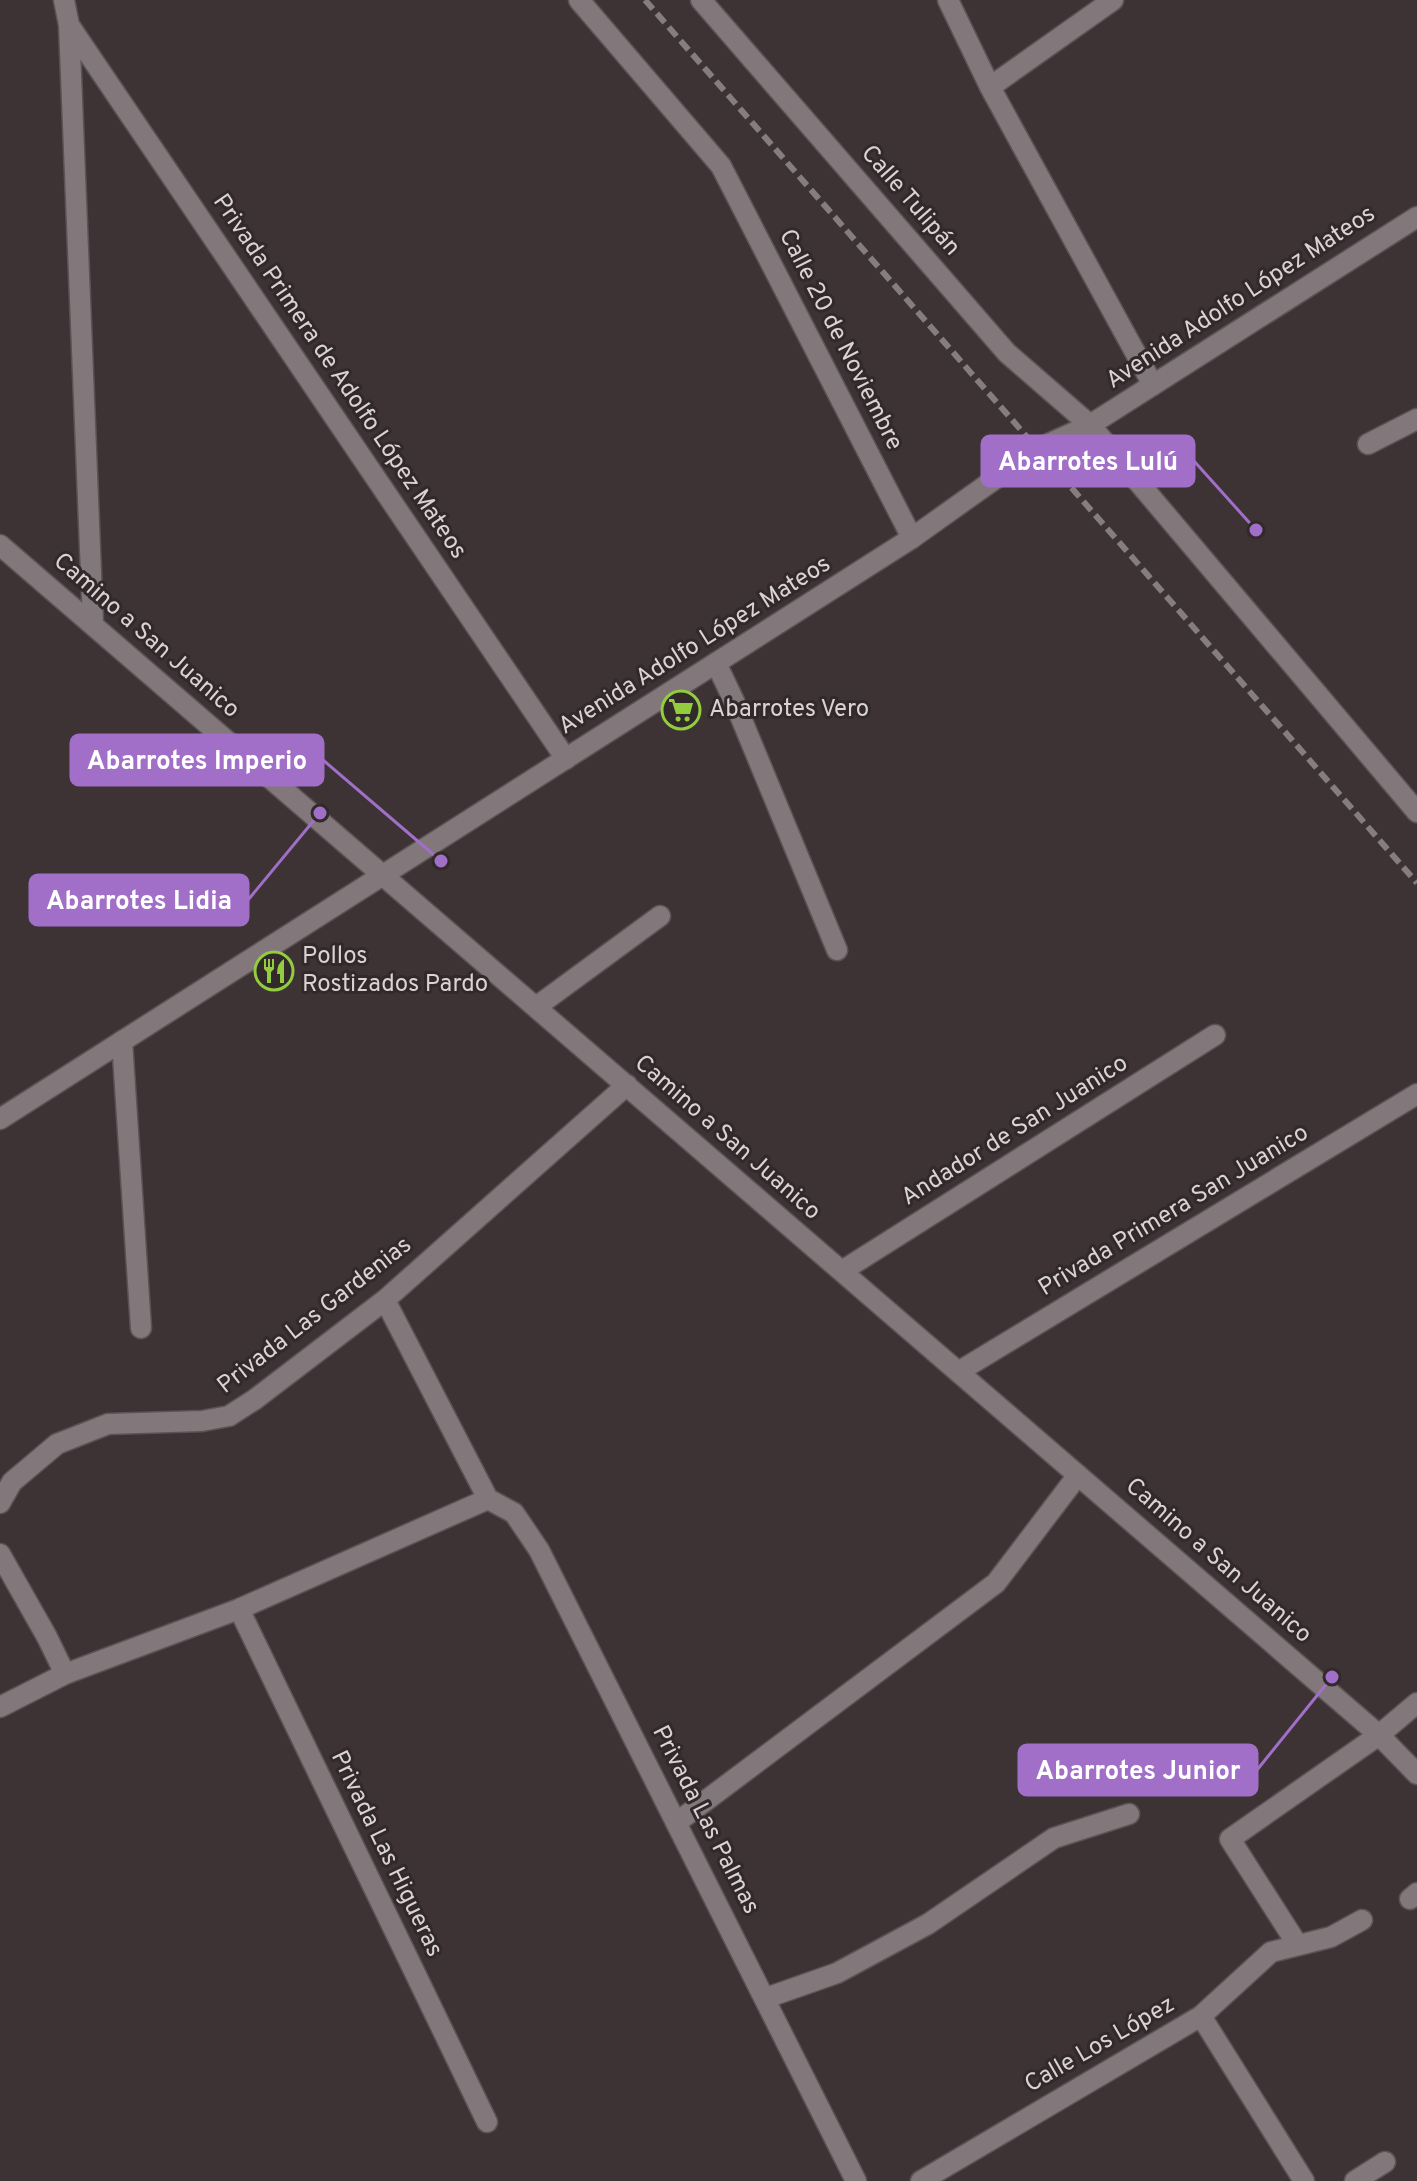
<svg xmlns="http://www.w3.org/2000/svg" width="1417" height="2181" viewBox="0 0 1417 2181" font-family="Overpass,sans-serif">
<rect width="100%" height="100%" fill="#3d3335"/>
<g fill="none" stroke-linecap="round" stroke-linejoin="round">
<g stroke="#5a5254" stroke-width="23">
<path id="minor" d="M 64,0 L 69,25 L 93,623
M 579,0 L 721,166 L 912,538
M 701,0 L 1007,353 L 1090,425 L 1417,812
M 948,0 L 990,87 L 1153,385
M 69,25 L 566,759
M 990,87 L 1113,0
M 1368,444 L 1417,419
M 0,545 L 1379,1735 L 1417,1774
M 716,663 L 734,701 L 837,950
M 536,1007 L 660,916
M 122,1041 L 141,1328
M 842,1271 L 1215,1035
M 385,1300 L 488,1499
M 958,1372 L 1417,1094
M 488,1499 L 514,1513 L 539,1550 L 856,2181
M 0,1503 L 12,1482 L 57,1444 L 108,1424 L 202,1421 L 229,1416 L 254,1400 L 385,1300 L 627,1085
M 0,1554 L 47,1637 L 65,1674
M 239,1609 L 487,2122
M 0,1707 L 65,1674 L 239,1609 L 488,1499
M 676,1823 L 996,1583 L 1078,1475
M 1410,1899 L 1417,1893
M 1297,1944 L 1230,1839 L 1379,1735 L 1417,1703
M 766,1998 L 837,1973 L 928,1924 L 1054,1838 L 1129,1814
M 1201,2016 L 1304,2181
M 921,2181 L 1201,2016 L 1271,1952 L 1331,1937 L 1362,1920
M 1355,2181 L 1385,2162"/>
</g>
<g stroke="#5a5254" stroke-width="23">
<path id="tertiary" d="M 0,1119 L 912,538 L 1037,449 L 1090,425 L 1417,217"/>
</g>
<use href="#minor" stroke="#82777a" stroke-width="20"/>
<use href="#tertiary" stroke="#82777a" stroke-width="20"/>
<path stroke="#867d7f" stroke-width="6" stroke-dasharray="12 6" stroke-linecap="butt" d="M 645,0 L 1417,883"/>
</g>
<defs>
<g id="supermarket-ring" transform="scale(2)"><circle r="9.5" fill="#32292b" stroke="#93cc3d" stroke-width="1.5"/><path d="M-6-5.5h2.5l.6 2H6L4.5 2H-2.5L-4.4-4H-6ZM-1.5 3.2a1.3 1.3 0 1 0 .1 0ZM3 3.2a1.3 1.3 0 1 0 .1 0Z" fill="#93cc3d"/></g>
<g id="restaurant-ring" transform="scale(2)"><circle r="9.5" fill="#32292b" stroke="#93cc3d" stroke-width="1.5"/><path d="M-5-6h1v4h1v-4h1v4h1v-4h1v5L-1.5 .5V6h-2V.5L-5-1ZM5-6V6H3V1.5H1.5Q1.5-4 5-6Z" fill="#93cc3d"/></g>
</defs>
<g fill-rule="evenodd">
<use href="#supermarket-ring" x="681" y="710"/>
<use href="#restaurant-ring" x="274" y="971"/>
</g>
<g text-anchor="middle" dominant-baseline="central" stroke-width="6" stroke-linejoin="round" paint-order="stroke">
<g font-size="24" fill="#dad3d5" stroke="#32292b">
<text transform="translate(910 201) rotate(49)">Calle Tulipán</text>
<text transform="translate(1241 298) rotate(-33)">Avenida Adolfo López Mateos</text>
<text transform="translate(840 340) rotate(63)">Calle 20 de Noviembre</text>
<text transform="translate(339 377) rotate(56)">Privada Primera de Adolfo López Mateos</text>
<text transform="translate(146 636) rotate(41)">Camino a San Juanico</text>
<text transform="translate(695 646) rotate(-32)">Avenida Adolfo López Mateos</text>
<text transform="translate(1015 1131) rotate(-32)">Andador de San Juanico</text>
<text transform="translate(727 1138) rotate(41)">Camino a San Juanico</text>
<text transform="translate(1174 1211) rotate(-31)">Privada Primera San Juanico</text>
<text transform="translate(315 1316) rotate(-38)">Privada Las Gardenias</text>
<text transform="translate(1218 1561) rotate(41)">Camino a San Juanico</text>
<text transform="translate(705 1820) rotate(63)">Privada Las Palmas</text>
<text transform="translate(386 1854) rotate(64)">Privada Las Higueras</text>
<text transform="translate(1100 2045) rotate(-30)">Calle Los López</text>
</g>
<g font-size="24" fill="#dad3d5" stroke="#32292b" text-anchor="start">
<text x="709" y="710">Abarrotes Vero</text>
<text x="302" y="957">Pollos<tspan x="302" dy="28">Rostizados Pardo</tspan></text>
</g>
</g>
<path fill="none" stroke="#a16fc8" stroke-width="3" d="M1256 530L1194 461M441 861L323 760M320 813L248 900M1332 1677L1257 1770"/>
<g fill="#a16fc8" stroke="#32292b" stroke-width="3">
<circle cx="1256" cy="530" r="8"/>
<circle cx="441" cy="861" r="8"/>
<circle cx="320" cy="813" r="8"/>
<circle cx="1332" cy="1677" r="8"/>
</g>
<g fill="#a16fc8" stroke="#a16fc8" stroke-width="3">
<rect x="982" y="436" width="212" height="50" rx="8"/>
<rect x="71" y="735" width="252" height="50" rx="8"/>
<rect x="30" y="875" width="218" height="50" rx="8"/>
<rect x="1019" y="1745" width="238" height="50" rx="8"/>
</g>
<g font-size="26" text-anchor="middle" font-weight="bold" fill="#fff">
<text x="1088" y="470">Abarrotes Lulú</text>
<text x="197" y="769">Abarrotes Imperio</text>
<text x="139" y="909">Abarrotes Lidia</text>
<text x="1138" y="1779">Abarrotes Junior</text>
</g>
</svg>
